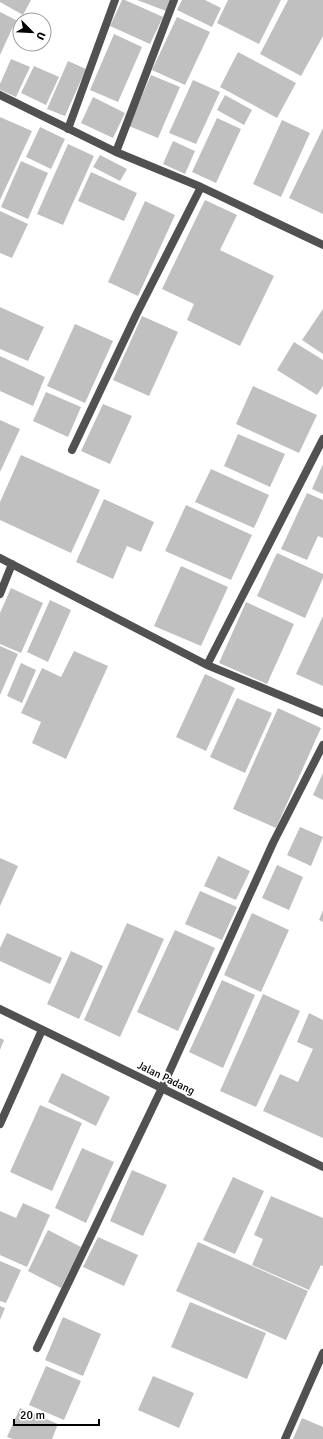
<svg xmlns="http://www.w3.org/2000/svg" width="323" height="1439" viewBox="0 0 323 1439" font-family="Signika,sans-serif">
<rect width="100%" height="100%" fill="#fff"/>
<path fill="#c0c0c0" d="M 0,0 L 31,0 L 23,15 L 0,2 Z
M 122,0 L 125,0 L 163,17 L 150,44 L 110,26 Z
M 137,0 L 170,0 L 166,11 Z
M 182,0 L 205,0 L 221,8 L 212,27 L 177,10 Z
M 228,0 L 281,0 L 259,44 L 217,23 Z
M 288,0 L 323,0 L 323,36 L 301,76 L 260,54 Z
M 0,12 L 16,20 L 0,55 Z
M 177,17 L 210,32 L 185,85 L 152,70 Z
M 114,34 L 142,47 L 118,102 L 90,90 Z
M 238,52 L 296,83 L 277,118 L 220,87 Z
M 11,59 L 30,67 L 16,97 L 0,90 L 0,84 Z
M 68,61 L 86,69 L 65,116 L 47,109 Z
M 34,66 L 59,77 L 46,105 L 21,93 Z
M 151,75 L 180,87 L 158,138 L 129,126 Z
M 193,80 L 220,92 L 196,144 L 169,133 Z
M 225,95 L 252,110 L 244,125 L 217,110 Z
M 93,97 L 125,113 L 113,138 L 81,123 Z
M 0,117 L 32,131 L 0,200 Z
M 217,118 L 241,129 L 216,183 L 192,172 Z
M 282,120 L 310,133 L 281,197 L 253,184 Z
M 40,127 L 65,139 L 51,169 L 26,157 Z
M 323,128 L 323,214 L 289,198 Z
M 173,141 L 195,151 L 185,174 L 163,164 Z
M 68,144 L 94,156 L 63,225 L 37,214 Z
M 100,155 L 127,169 L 120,181 L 93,167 Z
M 21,161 L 48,173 L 28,219 L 1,207 Z
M 91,172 L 137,193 L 124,221 L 78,201 Z
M 205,200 L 237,215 L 220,250 L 274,276 L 240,346 L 187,320 L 194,304 L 162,289 Z
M 145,201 L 175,215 L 138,296 L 108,282 Z
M 0,211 L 28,224 L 12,258 L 0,253 Z
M 0,307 L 44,327 L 28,361 L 0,349 Z
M 323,309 L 323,354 L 302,340 Z
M 142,316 L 178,332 L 149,396 L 113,380 Z
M 75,324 L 113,341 L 85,403 L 47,386 Z
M 294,342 L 323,360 L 323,386 L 317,395 L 277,370 Z
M 0,356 L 45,377 L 33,406 L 0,391 Z
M 253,386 L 317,415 L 299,453 L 236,424 Z
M 46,392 L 81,407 L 68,437 L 33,421 Z
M 103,404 L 132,416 L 110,464 L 81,451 Z
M 0,420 L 20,429 L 0,472 Z
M 238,434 L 285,454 L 270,487 L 224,466 Z
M 21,455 L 100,490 L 71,553 L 0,520 L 0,502 Z
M 323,464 L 323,494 L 312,489 Z
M 211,469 L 269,495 L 254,528 L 195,502 Z
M 307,493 L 323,500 L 323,538 L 318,536 L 307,560 L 281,549 Z
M 104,499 L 154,522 L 141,552 L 127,546 L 113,579 L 76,562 Z
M 186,505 L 252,535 L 231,580 L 165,551 Z
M 277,553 L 323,574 L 323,578 L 305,618 L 257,596 Z
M 181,566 L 228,587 L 201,646 L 154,626 Z
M 11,588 L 43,603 L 21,653 L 0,644 L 0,613 Z
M 50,600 L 71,610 L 48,662 L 27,652 Z
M 246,602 L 294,624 L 267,684 L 219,663 Z
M 323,616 L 323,686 L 296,674 Z
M 0,646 L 18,654 L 0,695 Z
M 74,651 L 108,666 L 66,759 L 32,743 L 41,722 L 21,713 L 42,668 L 61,677 Z
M 21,663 L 36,670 L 22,703 L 7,696 Z
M 205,674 L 235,688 L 206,751 L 176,737 Z
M 237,698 L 272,713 L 245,773 L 210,757 Z
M 278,708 L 321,728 L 276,828 L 233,809 Z
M 323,773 L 323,800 L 313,795 Z
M 300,827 L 323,837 L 311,866 L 287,855 Z
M 218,856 L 250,871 L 236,900 L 204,886 Z
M 0,858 L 18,866 L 0,906 Z
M 277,865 L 303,877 L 289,910 L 262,898 Z
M 200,891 L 237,907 L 222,940 L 185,924 Z
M 323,910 L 323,922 L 319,920 Z
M 252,913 L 289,930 L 261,992 L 224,975 Z
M 127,923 L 164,939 L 120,1037 L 84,1020 Z
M 175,930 L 215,948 L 178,1031 L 137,1012 Z
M 7,933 L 62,958 L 50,984 L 0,961 L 0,948 Z
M 71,951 L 103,966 L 79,1019 L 47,1004 Z
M 222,980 L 255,995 L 223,1068 L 189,1052 Z
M 263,994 L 300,1011 L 256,1107 L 220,1091 Z
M 309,1013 L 323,1020 L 323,1138 L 263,1111 L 280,1074 L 298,1082 L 313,1049 L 297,1042 Z
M 0,1038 L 4,1040 L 0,1050 Z
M 62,1073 L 110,1097 L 96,1126 L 48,1102 Z
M 40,1105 L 82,1123 L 52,1191 L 10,1172 Z
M 82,1148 L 114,1162 L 86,1223 L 55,1208 Z
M 132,1170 L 167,1185 L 143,1236 L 110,1221 Z
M 233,1177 L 264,1191 L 235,1254 L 203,1240 Z
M 271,1196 L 323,1218 L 323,1266 L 321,1265 L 309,1290 L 252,1265 L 263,1239 L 254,1235 Z
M 23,1203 L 50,1215 L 27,1267 L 0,1255 L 0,1211 L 16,1218 Z
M 48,1230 L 81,1247 L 61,1288 L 28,1271 Z
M 98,1237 L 138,1255 L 124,1286 L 83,1267 Z
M 198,1242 L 308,1291 L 286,1340 L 176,1291 Z
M 0,1261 L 21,1270 L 6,1303 L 0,1301 Z
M 190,1302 L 266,1333 L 247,1379 L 171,1347 Z
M 0,1306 L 5,1308 L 0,1320 Z
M 63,1317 L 101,1334 L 83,1376 L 45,1360 Z
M 46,1366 L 81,1381 L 64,1420 L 29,1405 Z
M 153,1376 L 194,1393 L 179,1428 L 138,1410 Z
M 20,1408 L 58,1424 L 52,1439 L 13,1439 L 7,1437 Z
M 302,1418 L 323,1427 L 323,1439 L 293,1439 Z"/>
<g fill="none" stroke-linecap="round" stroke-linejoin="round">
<path stroke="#515151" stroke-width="8" d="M 0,95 L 116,152 L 201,187 L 323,245
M 68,129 L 115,0
M 116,152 L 174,0
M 72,450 L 136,315 L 201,187
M 0,558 L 207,665 L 323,713
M 0,594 L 12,564
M 207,665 L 323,439
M 0,1009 L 323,1167
M 0,1124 L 42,1030
M 37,1348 L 162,1088 L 273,843 L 323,745
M 285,1439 L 323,1353"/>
</g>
<g text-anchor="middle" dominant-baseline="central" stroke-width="4" stroke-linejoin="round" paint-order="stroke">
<g font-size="11" fill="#000" stroke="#fff">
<text transform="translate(166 1078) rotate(26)">Jalan Padang</text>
</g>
</g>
<g transform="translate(32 32) rotate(114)"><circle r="19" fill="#ffffff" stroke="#999999"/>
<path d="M0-3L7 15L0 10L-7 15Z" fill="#000000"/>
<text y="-6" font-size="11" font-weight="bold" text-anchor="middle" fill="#000000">U</text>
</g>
<path d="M14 1419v6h85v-6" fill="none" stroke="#000000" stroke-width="2"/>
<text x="20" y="1419" font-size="12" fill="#000000" stroke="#ffffff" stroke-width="3" paint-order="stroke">20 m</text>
</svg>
